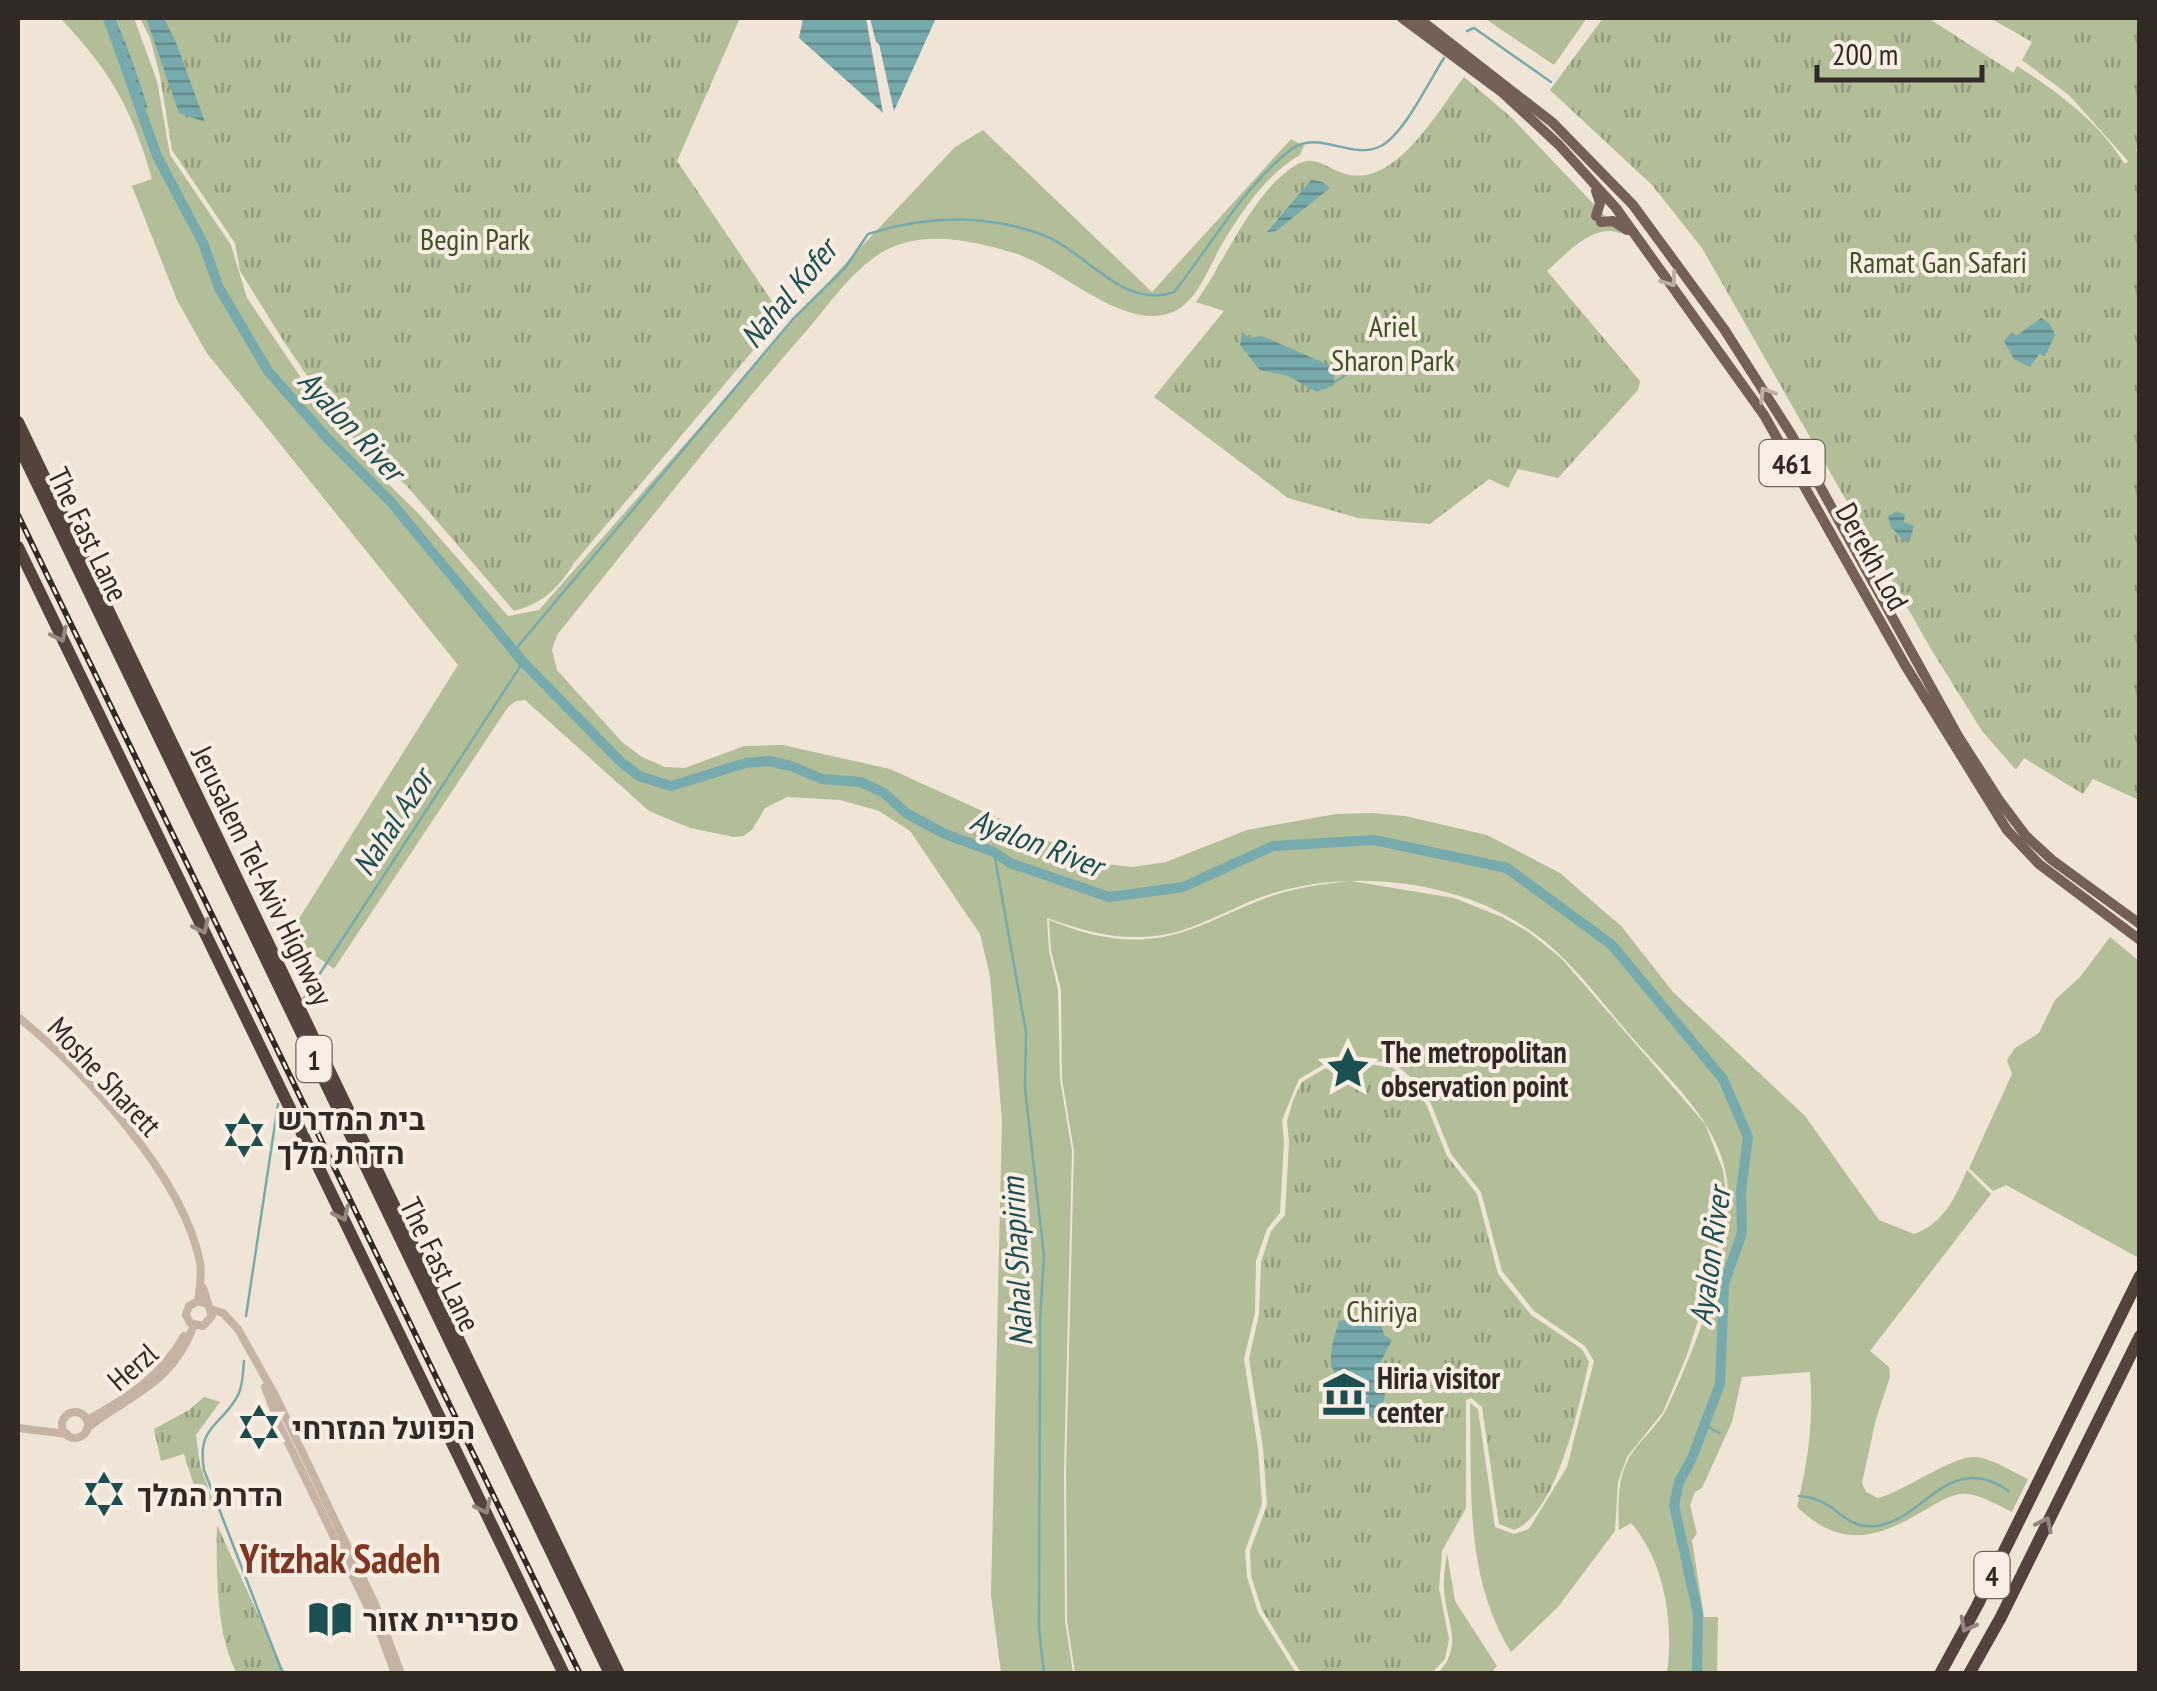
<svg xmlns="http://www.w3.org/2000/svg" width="2157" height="1691" viewBox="0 0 2157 1691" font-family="'PT Sans Narrow',Heebo,sans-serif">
<defs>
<pattern id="forest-firs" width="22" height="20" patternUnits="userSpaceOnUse" patternTransform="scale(2.5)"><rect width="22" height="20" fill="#b1be98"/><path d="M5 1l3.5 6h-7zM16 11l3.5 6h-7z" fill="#919a7c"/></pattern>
<pattern id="park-tufts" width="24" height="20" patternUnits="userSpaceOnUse" patternTransform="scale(2.5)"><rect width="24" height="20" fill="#b1be98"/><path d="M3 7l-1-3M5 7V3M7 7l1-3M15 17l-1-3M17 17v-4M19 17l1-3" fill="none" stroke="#919a7c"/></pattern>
<pattern id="water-rules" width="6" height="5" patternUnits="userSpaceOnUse" patternTransform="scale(2.5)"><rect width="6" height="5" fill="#77aaac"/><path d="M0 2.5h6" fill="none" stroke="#628a8c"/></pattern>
</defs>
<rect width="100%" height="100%" fill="#f0e4d7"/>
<path fill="#b1be98" d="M 60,18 L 134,18 L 157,81 L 170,155 L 231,245 L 247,298 L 333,425 L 372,468 L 418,513 L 508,616 L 539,610 L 815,296 L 955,147 L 983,130 L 1152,292 L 1291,139 L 1304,146 L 1300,155 C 1267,174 1245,207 1225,239 C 1210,262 1200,300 1173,312 C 1124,333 1061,267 1014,253 C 978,242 932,231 895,246 C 859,260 832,301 808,329 C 721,428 640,532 557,635 L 552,650 L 557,670 L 622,742 L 642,757 L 665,767 L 685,768 L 744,746 L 783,745 L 890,769 L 1097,863 L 1132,867 L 1166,862 L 1247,830 L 1336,814 L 1373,813 L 1405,816 L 1487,835 L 1560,873 L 1622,927 L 1673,992 L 1805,1116 L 1879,1220 L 1914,1234 C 1943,1224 1956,1197 1967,1170 L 1991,1194 L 1870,1351 L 1889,1367 L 1890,1377 L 1876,1419 L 1862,1483 L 1866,1492 L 1878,1498 C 1905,1491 1953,1455 1975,1457 C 1992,1458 2012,1472 2028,1479 L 2012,1512 C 1996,1505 1978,1492 1960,1494 C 1946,1496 1931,1507 1918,1514 C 1872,1541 1838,1546 1797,1507 C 1808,1461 1814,1419 1810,1372 L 1742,1377 L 1732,1422 L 1702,1488 L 1695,1492 L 1690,1505 L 1697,1534 L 1692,1540 L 1704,1617 L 1718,1617 L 1717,1673 L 1667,1673 C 1674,1624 1665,1561 1631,1523 L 1619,1530 C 1618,1505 1617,1478 1630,1456 C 1641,1439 1658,1426 1667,1408 C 1695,1349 1731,1258 1728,1191 C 1726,1127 1669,1080 1630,1035 C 1599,999 1570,958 1531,931 C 1459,880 1353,868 1270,894 C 1242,903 1215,919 1186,929 C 1137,945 1094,935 1047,918 L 1049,951 L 1058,990 L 1060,1079 L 1072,1151 L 1064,1472 L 1065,1620 L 1073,1673 L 1001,1673 L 991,1595 L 1002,1121 L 990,976 L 980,934 L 910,831 L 879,811 L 840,800 L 787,797 L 765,808 L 752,830 L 743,836 L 734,837 L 690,828 L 649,811 L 525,700 L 516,701 L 508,707 L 334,969 L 288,936 L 458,665 L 206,352 L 177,300 L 132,186 L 152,179 C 132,109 110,70 60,18 Z
M 1484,18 L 1587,18 L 1554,65 Z
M 1351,881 L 1454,898 L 1502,917 L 1530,933 L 1561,958 L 1705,1124 L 1723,1170 L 1726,1192 L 1715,1268 L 1687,1355 L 1663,1412 L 1627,1457 L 1618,1482 L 1615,1531 L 1558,1607 L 1511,1652 C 1464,1576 1472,1489 1470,1403 L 1478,1409 L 1495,1527 L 1514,1534 L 1529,1529 L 1567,1467 L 1594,1361 L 1585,1346 L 1534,1311 L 1502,1271 L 1481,1192 L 1451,1154 L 1431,1104 L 1419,1084 L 1395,1064 L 1369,1060 L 1323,1065 L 1299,1079 L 1282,1120 L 1284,1142 L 1280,1213 L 1267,1229 L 1256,1261 L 1255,1313 L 1244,1359 L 1258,1449 L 1262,1504 L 1245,1551 L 1247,1577 L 1258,1612 L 1296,1673 L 1075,1673 L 1067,1620 L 1066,1472 L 1074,1151 L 1062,1079 L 1061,990 L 1051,951 L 1049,920 C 1081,933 1112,942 1148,939 C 1190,936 1227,912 1266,898 C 1293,888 1322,884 1351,881 Z
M 2110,937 L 2139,961 L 2137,1257 L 2006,1185 L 1993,1191 L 1969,1168 L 2012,1074 L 2007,1060 L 2015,1048 L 2039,1033 L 2055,1000 L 2080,977 Z
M 1447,1553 L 1455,1601 L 1497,1666 L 1491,1673 L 1438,1673 C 1466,1643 1444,1621 1444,1586 C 1443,1575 1446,1563 1447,1553 Z"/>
<path fill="url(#forest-firs)" d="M 2017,66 C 2058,92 2101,124 2125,165 L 2012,75 Z"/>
<path fill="url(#park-tufts)" d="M 140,18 L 740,18 L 677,161 L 782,316 L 574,563 C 559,588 542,604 514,611 L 406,485 L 374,460 L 338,422 L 283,340 L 240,271 L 235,243 L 172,150 L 160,76 L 150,38 Z
M 1603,18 L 1928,18 L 2079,115 L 2125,164 L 2128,161 L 2069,95 L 2022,60 L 2032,42 L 1990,18 L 2139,18 L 2140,145 L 2136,150 L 2140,158 L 2139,800 L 2093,779 L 2083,794 L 2024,758 L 2016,770 L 1982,731 L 1931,649 L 1702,248 L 1652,185 L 1550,90 Z
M 1464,77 L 1512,118 L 1622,234 C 1595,221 1566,254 1547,271 L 1640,381 L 1638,390 L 1558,478 L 1518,469 L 1508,488 L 1489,479 L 1430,524 L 1358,518 L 1288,498 L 1154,397 L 1224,311 L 1196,302 C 1225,261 1253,191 1296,165 C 1316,153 1328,170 1346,174 C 1396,188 1438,110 1464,77 Z
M 1369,1064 L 1393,1068 L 1415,1087 L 1427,1106 L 1447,1156 L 1477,1194 L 1498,1274 L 1531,1315 L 1582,1349 L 1589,1362 C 1579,1405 1558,1513 1514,1530 L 1499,1524 L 1482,1407 L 1471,1398 L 1466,1400 L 1466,1508 L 1442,1551 L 1439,1588 L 1449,1639 L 1445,1659 L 1432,1673 L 1301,1673 L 1262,1610 L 1251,1576 L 1250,1551 L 1267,1505 L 1263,1448 L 1249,1359 L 1259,1314 L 1261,1262 L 1271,1231 L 1285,1215 L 1289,1142 L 1287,1121 L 1293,1100 L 1302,1082 L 1324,1069 Z
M 204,1397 L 220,1402 L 196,1435 L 200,1465 L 215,1507 L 202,1511 L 184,1454 L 161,1461 L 154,1429 L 189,1410 Z
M 217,1525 L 285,1673 L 237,1673 C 216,1636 216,1568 217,1525 Z"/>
<path fill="url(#water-rules)" d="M 108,18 L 115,18 C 128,48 139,78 148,110 L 140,103 L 129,62 Z
M 146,18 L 164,18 L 177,45 L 205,122 L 179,113 Z
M 803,18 L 866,18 L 883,113 L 799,38 Z
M 870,18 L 936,18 L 894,111 L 879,44 L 876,42 Z
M 1311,180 L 1323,182 L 1330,188 L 1276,231 L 1267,232 Z
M 2041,318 L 2050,324 L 2055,335 L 2045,356 L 2039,354 L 2030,367 L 2014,359 L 2004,341 L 2012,332 L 2016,336 Z
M 1243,332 L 1249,338 L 1262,336 L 1329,365 L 1334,370 L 1334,385 L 1317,392 L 1288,376 L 1260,370 L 1240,345 Z
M 1897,511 L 1905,515 L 1904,522 L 1914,526 L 1911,536 L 1905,542 L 1891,527 L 1888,516 Z
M 1351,1319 L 1362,1325 L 1381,1323 L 1384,1335 L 1392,1340 L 1378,1367 L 1379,1389 L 1385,1394 L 1379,1422 L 1355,1406 L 1368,1397 L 1354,1372 L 1338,1380 C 1325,1359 1333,1343 1339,1321 Z"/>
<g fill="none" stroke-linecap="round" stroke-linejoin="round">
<path stroke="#77aaac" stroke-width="2.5" d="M 1467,31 L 1474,28 L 1551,82
M 1335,382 L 1347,374
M 514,651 L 793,319 L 845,268 L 868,234 C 926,215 987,214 1043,235 C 1087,252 1123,310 1174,292 C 1210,247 1246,183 1292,149 C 1318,129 1352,161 1381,146 C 1404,134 1429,81 1444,58
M 994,852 L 1026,1032 L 1025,1088 L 1044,1256 L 1040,1319 L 1039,1628 L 1044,1674
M 302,1001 L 523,662
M 246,1316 L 278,1104
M 244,1361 C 243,1371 243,1384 239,1393 C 224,1426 196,1423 204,1470 L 283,1674
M 1705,1425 L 1719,1433
M 1799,1496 C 1839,1499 1842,1530 1876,1526 C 1923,1521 1949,1449 2009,1491"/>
<path stroke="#77aaac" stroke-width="10" d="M 108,18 L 157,156 L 203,243 L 219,288 L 268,371 L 326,437 L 390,501 L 523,662 L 620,761 L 639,776 L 671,786 L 746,763 L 769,761 L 791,766 L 822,779 L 861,782 L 884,793 L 906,813 L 945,834 L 994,852 L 1010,863 L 1109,897 L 1183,887 L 1273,846 L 1374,840 L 1507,868 L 1612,945 L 1723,1079 L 1748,1137 L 1741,1191 L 1742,1233 L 1724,1284 L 1720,1384 L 1692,1458 L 1679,1482 L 1674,1505 L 1698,1614 L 1697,1674"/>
<path stroke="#c7b3a3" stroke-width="8" d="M 18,1017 C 85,1072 182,1174 200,1262 C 202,1275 200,1288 198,1301
M 203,1288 L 212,1316 L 203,1326 L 190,1323 L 186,1315 L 189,1306 L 198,1301 L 207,1304
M 211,1309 L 223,1313 L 238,1329 L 276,1397 L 375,1604 L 401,1674
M 265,1387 L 279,1424 L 379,1630 L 395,1674
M62 1425a13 13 0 1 1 26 0a13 13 0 1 1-26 0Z
M 87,1420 C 126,1399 162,1376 184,1336
M 18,1428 L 67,1434
M 87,1428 C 132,1393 171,1386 194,1325"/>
<path stroke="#746056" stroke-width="10" d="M 1402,18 L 1503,93 L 1559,145 L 1616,208 L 1764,415 L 1905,665 L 2007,830 L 2039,864 L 2140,940
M 1418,18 L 1553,123 L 1633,205 L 1724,329 L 1791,434 L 1958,736 L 1999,800 L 2026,836 L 2052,860 L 2140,924
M 1596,191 L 1600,203 L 1596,216
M 1601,222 L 1613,221 L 1627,230"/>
<path stroke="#53433c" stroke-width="12" d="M 18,422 L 619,1674
M 18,444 L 610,1674
M 18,547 L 564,1674
M 1940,1674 L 1977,1606 L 2140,1276
M 1969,1674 L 2001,1617 L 2140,1336"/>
<g stroke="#322925" stroke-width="6">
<path id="rail" d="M 18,515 L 580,1674"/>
</g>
<use href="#rail" stroke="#f8eee3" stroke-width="2.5" stroke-dasharray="8" stroke-linecap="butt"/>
</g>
<defs><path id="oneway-chevron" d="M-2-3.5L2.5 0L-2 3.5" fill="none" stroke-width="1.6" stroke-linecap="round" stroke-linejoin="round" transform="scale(2.5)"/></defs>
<g stroke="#bdaea4">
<use href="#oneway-chevron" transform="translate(1670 280) rotate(54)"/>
<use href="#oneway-chevron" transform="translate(1766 394) rotate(-122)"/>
</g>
<g stroke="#95877f">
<use href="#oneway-chevron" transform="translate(60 635) rotate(64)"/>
<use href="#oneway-chevron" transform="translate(202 927) rotate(64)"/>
<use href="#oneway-chevron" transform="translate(342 1214) rotate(64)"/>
<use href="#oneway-chevron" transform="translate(484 1507) rotate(64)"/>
<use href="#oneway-chevron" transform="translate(2045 1524) rotate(-64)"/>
<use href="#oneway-chevron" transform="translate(1967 1625) rotate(118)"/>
</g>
<defs>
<g id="sight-bare" transform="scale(3.45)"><path d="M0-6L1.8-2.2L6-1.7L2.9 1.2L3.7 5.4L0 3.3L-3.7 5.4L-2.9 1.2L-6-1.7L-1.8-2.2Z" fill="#1c4f52" stroke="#f8eee3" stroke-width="2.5" paint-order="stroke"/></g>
<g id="synagogue-bare" transform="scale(3.45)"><path d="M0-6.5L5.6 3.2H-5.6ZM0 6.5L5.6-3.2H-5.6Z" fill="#1c4f52" stroke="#f8eee3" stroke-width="2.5" paint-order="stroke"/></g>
<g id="museum-bare" transform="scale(3.45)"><path d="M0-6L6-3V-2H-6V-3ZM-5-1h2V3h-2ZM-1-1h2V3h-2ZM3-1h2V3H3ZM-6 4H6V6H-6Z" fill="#1c4f52" stroke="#f8eee3" stroke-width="2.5" paint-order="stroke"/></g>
<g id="library-bare" transform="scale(3.45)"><path d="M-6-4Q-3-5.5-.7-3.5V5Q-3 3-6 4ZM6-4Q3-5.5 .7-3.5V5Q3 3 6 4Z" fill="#1c4f52" stroke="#f8eee3" stroke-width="2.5" paint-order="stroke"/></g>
</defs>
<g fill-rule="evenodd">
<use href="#sight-bare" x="1348" y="1068"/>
<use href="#synagogue-bare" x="244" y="1135"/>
<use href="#museum-bare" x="1344" y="1394"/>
<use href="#synagogue-bare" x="259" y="1427"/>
<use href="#synagogue-bare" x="104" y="1494"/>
<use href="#library-bare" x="330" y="1619"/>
</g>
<g text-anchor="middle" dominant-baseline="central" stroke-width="8" stroke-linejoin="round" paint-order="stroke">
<g fill="#f8eee3" stroke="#6d645e" stroke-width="2.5">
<rect x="1759.5" y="440" width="65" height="46" rx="8"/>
<rect x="296.5" y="1036" width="35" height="46" rx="8"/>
<rect x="1974.5" y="1552" width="35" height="46" rx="8"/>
</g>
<g font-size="28" font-weight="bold" fill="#322925">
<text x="1792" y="463">461</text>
<text x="314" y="1059">1</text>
<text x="1992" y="1575">4</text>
</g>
<g font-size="30" fill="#42502a" stroke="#f8eee3">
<text x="475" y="238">Begin Park</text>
<text x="1938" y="261">Ramat Gan Safari</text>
<text x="1393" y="325">Ariel<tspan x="1393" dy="34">Sharon Park</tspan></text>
<text x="1382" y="1310">Chiriya</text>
</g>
<g font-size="30" fill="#322925" stroke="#f8eee3">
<text transform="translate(89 534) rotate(64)">The Fast Lane</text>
<text transform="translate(1873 556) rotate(61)">Derekh Lod</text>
<text transform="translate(263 875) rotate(64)">Jerusalem Tel-Aviv Highway</text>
<text transform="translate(105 1076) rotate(47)">Moshe Sharett</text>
<text transform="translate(441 1264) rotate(64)">The Fast Lane</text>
<text transform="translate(132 1366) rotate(-41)">Herzl</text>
</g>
<g font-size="30" font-weight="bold" fill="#322925" stroke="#f8eee3" text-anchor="start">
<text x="1381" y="1051">The metropolitan<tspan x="1381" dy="34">observation point</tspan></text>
<text x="277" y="1118">בית המדרש<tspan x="277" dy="34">הדרת מלך</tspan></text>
<text x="1377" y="1377">Hiria visitor<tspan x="1377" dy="34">center</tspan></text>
<text x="292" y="1427">הפועל המזרחי</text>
<text x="137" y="1494">הדרת המלך</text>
<text x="363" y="1619">ספריית אזור</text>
</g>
<g font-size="32" font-style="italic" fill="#1c4f52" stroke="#f8eee3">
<text transform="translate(788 293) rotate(-50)">Nahal Kofer</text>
<text transform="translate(352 425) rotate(47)">Ayalon River</text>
<text transform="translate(392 822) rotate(-57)">Nahal Azor</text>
<text transform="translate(1037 842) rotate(21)">Ayalon River</text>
<text transform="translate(1709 1256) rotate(-82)">Ayalon River</text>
<text transform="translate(1016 1262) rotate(-93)">Nahal Shapirim</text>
</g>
<g font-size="40" font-weight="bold" fill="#7f3620" stroke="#f8eee3">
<text x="340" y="1558">Yitzhak Sadeh</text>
</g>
</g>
<rect width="2157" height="1691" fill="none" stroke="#322925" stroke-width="40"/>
<path d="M1817 65v15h165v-15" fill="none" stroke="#322925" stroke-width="5"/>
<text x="1832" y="65" font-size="30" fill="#322925" stroke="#f8eee3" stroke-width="8" paint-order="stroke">200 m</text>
</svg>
